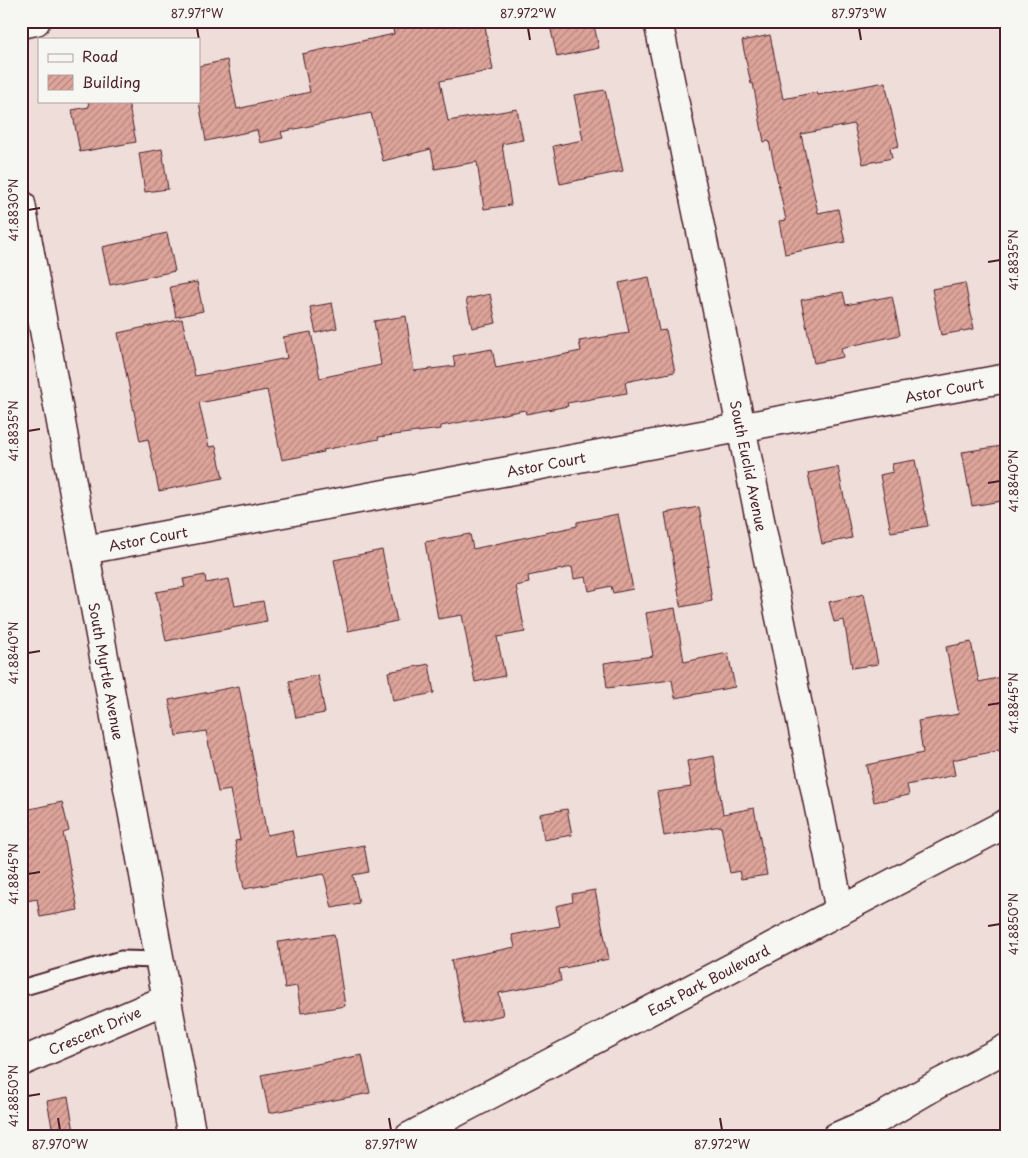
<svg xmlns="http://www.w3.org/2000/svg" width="1028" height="1158" viewBox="0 0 1028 1158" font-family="'Playpen Sans',sans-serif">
<defs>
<pattern id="building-hatch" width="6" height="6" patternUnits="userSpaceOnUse" patternTransform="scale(1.25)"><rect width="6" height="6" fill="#dda49a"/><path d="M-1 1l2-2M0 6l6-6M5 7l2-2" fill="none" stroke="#b5857e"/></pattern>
</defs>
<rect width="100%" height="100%" fill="#eeddd8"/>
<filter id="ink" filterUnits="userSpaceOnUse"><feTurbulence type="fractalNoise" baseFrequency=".02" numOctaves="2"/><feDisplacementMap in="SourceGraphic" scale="10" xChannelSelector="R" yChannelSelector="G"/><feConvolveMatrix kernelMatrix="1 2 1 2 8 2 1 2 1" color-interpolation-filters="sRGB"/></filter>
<g filter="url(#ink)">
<path fill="url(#building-hatch)" stroke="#4a1f2b" d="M 404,21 L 484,21 L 493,70 L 440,81 L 448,121 L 517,109 L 523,140 L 502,144 L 511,205 L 484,209 L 477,162 L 435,169 L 431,149 L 383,161 L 371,113 L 281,132 L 283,138 L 260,143 L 257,130 L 206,141 L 199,102 L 199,66 L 227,60 L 237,109 L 310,92 L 302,54 L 394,34 L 392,24 Z
M 549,21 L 593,21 L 599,48 L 557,57 Z
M 770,35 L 783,99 L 817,92 L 818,95 L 885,82 L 899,146 L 890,148 L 892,158 L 863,164 L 854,124 L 801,134 L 818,213 L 838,209 L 845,242 L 785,254 L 779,221 L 786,220 L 769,141 L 764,142 L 753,83 L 751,84 L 742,41 Z
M 605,90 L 623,171 L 560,184 L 553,146 L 583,140 L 574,95 Z
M 88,101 L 128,101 L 136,142 L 80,152 L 72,110 L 89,107 Z
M 162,149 L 168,189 L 145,192 L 139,153 Z
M 167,233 L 175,271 L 110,285 L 102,247 Z
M 649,277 L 659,331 L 666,330 L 675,372 L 625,382 L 627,393 L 567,403 L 568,406 L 526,414 L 525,410 L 441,426 L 441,429 L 378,437 L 379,439 L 323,450 L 324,452 L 282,460 L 267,390 L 199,403 L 209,447 L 216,446 L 223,478 L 159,491 L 148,439 L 140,441 L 118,333 L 182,319 L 195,376 L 287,358 L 283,337 L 311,332 L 320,378 L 381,365 L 374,321 L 406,316 L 414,371 L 455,366 L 453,356 L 492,349 L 496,368 L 581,351 L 579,341 L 629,333 L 619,283 Z
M 197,282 L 203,311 L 176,317 L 170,287 Z
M 965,283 L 974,329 L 941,335 L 932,289 Z
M 843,292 L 846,305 L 892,296 L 900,335 L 841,348 L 843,357 L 814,363 L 801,300 Z
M 490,294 L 496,323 L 472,328 L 466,299 Z
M 332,303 L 337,328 L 316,333 L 310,307 Z
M 1002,446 L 1007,472 L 1007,500 L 972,506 L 962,452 Z
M 915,460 L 928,526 L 891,532 L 880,475 L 893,472 L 892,464 Z
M 838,467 L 852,538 L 822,544 L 808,473 Z
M 699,507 L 709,565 L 707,566 L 712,601 L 681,607 L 665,513 Z
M 618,514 L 633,589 L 613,593 L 611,586 L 589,591 L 586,577 L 574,579 L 572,567 L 528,576 L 529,583 L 516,586 L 525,632 L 497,637 L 505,676 L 475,682 L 462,615 L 438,619 L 425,542 L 470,534 L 473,549 L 577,526 L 577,522 Z
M 382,550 L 397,621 L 348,631 L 334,560 Z
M 205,575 L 206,583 L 229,579 L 235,606 L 263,601 L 267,621 L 166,641 L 156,592 L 185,587 L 183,579 Z
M 864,594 L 878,664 L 852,668 L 844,620 L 834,622 L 829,602 Z
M 675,608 L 684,662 L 728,653 L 735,687 L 675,698 L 672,680 L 607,688 L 604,663 L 653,656 L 646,613 Z
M 971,642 L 979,682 L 1002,677 L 1007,700 L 1007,749 L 952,760 L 955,775 L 907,785 L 909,795 L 874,802 L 866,765 L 923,753 L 918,721 L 959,714 L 946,647 Z
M 429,664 L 434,693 L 393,701 L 388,672 Z
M 318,675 L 325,713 L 296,718 L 289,681 Z
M 239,686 L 267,835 L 292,830 L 297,857 L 364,845 L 369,872 L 353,875 L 359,903 L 332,908 L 324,874 L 244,889 L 235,841 L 240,840 L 230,790 L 218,792 L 206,731 L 176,736 L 169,700 Z
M 714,756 L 723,814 L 754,808 L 767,875 L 741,879 L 739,871 L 730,873 L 721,826 L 664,836 L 657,792 L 691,787 L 687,761 Z
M 62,802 L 69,831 L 63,833 L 78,910 L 40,917 L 37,899 L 21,902 L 21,811 Z
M 567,809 L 572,835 L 544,840 L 540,814 Z
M 595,890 L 609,959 L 559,969 L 561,981 L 499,993 L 503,1015 L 464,1024 L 451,960 L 515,947 L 512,935 L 560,926 L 556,906 L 573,902 L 572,894 Z
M 334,934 L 345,1006 L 301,1013 L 297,986 L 285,988 L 278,942 Z
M 362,1055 L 370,1093 L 269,1113 L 261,1075 Z
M 68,1097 L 75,1137 L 54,1137 L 47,1101 Z"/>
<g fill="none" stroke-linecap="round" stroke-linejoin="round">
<g stroke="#4a1f2b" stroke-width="19">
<path id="service" d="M 21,988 L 121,959 L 160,960"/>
</g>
<g stroke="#4a1f2b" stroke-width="31">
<g id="minor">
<path id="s1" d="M 658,21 L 840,911"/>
<path d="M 21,24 L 36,21"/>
<path id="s2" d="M 21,204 L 192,1137"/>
<path id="s3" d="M 85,550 L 1007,378"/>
<path id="s4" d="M 21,1062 L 167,999"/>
<path id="s5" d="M 409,1137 L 1007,823"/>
<path d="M 836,1137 L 880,1118 L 938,1084 L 1007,1048"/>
</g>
</g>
<use href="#service" stroke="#f6f6f2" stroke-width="15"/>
<use href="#minor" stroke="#f6f6f2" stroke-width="28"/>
</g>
</g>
<path fill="none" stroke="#4a1f2b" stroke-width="2" d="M 197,28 L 199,40M 528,28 L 530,40M 859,28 L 861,40M 28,210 L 40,208M 988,262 L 1000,260M 28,431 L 40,429M 988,483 L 1000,481M 28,653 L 40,651M 988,705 L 1000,703M 28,874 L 40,872M 988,926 L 1000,924M 28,1096 L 40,1094M 58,1118 L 60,1130M 389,1118 L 391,1130M 720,1118 L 722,1130"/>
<g text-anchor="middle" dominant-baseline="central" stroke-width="4" stroke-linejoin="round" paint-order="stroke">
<g font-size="14" fill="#4a1f2b" stroke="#f6f6f2">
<text stroke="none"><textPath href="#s3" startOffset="874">Astor Court</textPath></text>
<text stroke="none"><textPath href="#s3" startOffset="469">Astor Court</textPath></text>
<text stroke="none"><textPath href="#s1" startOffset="454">South Euclid Avenue</textPath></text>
<text stroke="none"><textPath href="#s3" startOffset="64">Astor Court</textPath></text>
<text stroke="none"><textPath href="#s2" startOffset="475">South Myrtle Avenue</textPath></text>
<text stroke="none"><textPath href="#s5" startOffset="338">East Park Boulevard</textPath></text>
<text stroke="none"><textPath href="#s4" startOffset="80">Crescent Drive</textPath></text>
</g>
</g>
<rect width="1028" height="1158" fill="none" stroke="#f6f6f2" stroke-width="55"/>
<rect x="38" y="38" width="162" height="65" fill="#f6f6f2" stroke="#b1a0a2"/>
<rect x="48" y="54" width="25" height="8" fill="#f6f6f2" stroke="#b1a0a2"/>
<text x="82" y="62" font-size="15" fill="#4a1f2b">Road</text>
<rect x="48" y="75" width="25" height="15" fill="url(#building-hatch)" stroke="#b1a0a2"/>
<text x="82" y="88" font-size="15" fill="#4a1f2b">Building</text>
<rect x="28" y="28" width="972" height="1102" fill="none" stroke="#4a1f2b" stroke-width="2"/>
<g font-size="12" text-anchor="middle" fill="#4a1f2b">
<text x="197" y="18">87.971°W</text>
<text x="528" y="18">87.972°W</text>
<text x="859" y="18">87.973°W</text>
<text transform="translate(14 210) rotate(-90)" y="4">41.8830°N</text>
<text transform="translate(1014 260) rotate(-90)" y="4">41.8835°N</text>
<text transform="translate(14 431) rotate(-90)" y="4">41.8835°N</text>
<text transform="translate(1014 481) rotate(-90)" y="4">41.8840°N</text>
<text transform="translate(14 653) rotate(-90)" y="4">41.8840°N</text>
<text transform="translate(1014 703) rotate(-90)" y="4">41.8845°N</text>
<text transform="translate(14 874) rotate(-90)" y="4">41.8845°N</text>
<text transform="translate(1014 924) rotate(-90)" y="4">41.8850°N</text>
<text transform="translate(14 1096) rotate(-90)" y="4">41.8850°N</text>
<text x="60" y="1149">87.970°W</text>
<text x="391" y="1149">87.971°W</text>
<text x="722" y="1149">87.972°W</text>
</g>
</svg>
